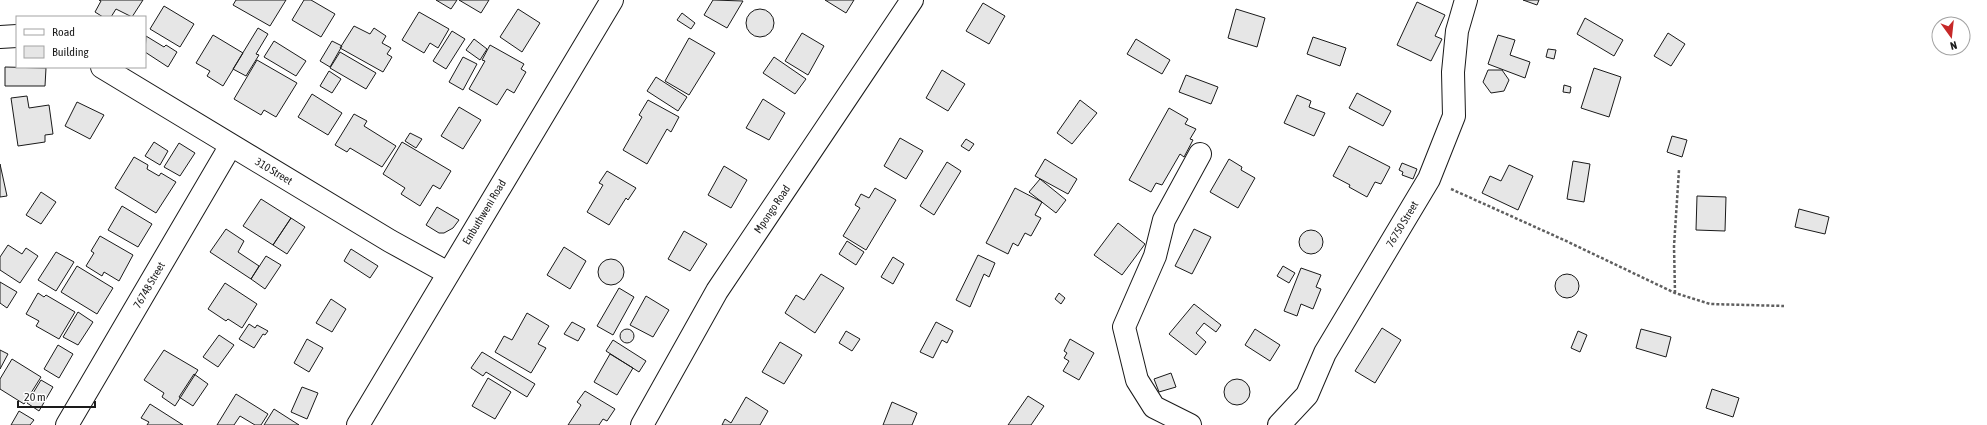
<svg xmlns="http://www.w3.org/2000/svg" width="1987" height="425" viewBox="0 0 1987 425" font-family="'Asap Condensed',sans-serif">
<rect width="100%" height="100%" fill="#fff"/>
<path fill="#e6e6e6" stroke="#1a1a1a" d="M 99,0 L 143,0 L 132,17 L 116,9 L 111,17 L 103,17 L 95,12 L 101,1 Z
M 236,0 L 286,0 L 270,26 L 233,5 Z
M 304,0 L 311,0 L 335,14 L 321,37 L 292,20 Z
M 436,0 L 457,0 L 451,9 Z
M 459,0 L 489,0 L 481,13 Z
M 713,0 L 743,1 L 727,28 L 704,15 Z
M 825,0 L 854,0 L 846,13 Z
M 1523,0 L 1539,0 L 1537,5 Z
M 1417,2 L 1445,15 L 1435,36 L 1442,39 L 1431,61 L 1397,45 Z
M 983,3 L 1005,16 L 989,44 L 966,31 Z
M 164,6 L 194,24 L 180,47 L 150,29 Z
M 518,9 L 540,23 L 522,52 L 500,37 Z
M 1236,9 L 1265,18 L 1257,47 L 1228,38 Z
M746 23a14 14 0 1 1 28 0a14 14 0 1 1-28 0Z
M 419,12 L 449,29 L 438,48 L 430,43 L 424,53 L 402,40 Z
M 682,13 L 695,23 L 691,29 L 677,20 Z
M 1585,18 L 1623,40 L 1614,56 L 1577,34 Z
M 354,26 L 370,34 L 374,28 L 386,36 L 382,43 L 391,48 L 387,54 L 392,57 L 383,72 L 340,48 Z
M 258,28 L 268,34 L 256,54 L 259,55 L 246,76 L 233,69 Z
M 452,31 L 465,39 L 446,69 L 433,61 Z
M 802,33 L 824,46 L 808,75 L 785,61 Z
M 1668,33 L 1685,44 L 1671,66 L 1654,56 Z
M 213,35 L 243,53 L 223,86 L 207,76 L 210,71 L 196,63 Z
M 1498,35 L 1515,40 L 1510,55 L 1530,62 L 1525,78 L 1488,64 Z
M 146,36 L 164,47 L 166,45 L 177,52 L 168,67 L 145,52 Z
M 1313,37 L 1346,48 L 1340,66 L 1307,54 Z
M 689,38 L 715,53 L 689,95 L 665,81 Z
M 474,39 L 487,49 L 480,60 L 466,50 Z
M 1136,39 L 1170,60 L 1162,74 L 1127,54 Z
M 274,41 L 306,61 L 296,76 L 264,57 Z
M 332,41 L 342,46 L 330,67 L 320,61 Z
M 490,45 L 524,64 L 521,69 L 526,72 L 514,93 L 507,89 L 497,105 L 469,89 L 485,61 L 482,60 Z
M 1548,49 L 1556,50 L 1554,59 L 1546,57 Z
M 340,52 L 376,73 L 366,89 L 330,68 Z
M 463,57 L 477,64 L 463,90 L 449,82 Z
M 774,57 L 806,79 L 795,94 L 763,73 Z
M 257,60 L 297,83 L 276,117 L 264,110 L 261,115 L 234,99 Z
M 5,67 L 46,68 L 45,86 L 5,86 Z
M 1594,68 L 1621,77 L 1609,117 L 1581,108 Z
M 942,70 L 965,84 L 948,111 L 926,98 Z
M 1488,70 L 1502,70 L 1509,80 L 1504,91 L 1491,93 L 1483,82 Z
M 329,71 L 341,79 L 332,93 L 320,86 Z
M 1186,75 L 1218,87 L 1211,104 L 1179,92 Z
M 656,77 L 687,97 L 678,111 L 647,91 Z
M 1564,85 L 1571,87 L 1570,93 L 1563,92 Z
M 1357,93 L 1391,111 L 1383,126 L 1349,108 Z
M 312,94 L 342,113 L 328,135 L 298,117 Z
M 1297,95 L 1311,101 L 1309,107 L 1325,113 L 1314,136 L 1284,123 Z
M 27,96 L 29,108 L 49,105 L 53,134 L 45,135 L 45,142 L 18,146 L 11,98 Z
M 763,99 L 785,113 L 769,140 L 746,128 Z
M 648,100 L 679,117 L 671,132 L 667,129 L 647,164 L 623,150 L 642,117 L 639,115 Z
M 1080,100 L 1097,113 L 1072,144 L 1057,133 Z
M 77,102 L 104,115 L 90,139 L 65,126 Z
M 459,107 L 481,120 L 463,149 L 441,136 Z
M 1169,108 L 1188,119 L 1185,124 L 1196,129 L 1190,139 L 1193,140 L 1184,157 L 1180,154 L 1162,185 L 1156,183 L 1151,192 L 1129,180 Z
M 354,114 L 367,121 L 364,126 L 396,146 L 382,167 L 350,148 L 347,152 L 335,145 Z
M 410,133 L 422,139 L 416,148 L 405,141 Z
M 1672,136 L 1687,140 L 1682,157 L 1667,152 Z
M 900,138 L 923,151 L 906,179 L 884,166 Z
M 966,139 L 974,144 L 969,151 L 961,146 Z
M 154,142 L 168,151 L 160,165 L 145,156 Z
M 402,142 L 451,171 L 440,189 L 433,185 L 420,206 L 401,194 L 405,188 L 383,174 Z
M 179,143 L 195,153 L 180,176 L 164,167 Z
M 1349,146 L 1390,167 L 1381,184 L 1375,182 L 1367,197 L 1349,187 L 1350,185 L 1333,176 Z
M 134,157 L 148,165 L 147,169 L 159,176 L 161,173 L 176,182 L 156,213 L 115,188 Z
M 1045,159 L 1077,179 L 1068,194 L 1035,176 Z
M 1229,159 L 1242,167 L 1241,170 L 1255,178 L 1238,208 L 1210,192 Z
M 1573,161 L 1590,164 L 1584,202 L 1567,199 Z
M 947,162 L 961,171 L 934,215 L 920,206 Z
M 1402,163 L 1417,169 L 1413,179 L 1402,175 L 1403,172 L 1399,170 Z
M 0,164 L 7,196 L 0,197 Z
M 1509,165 L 1533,176 L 1518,210 L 1482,193 L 1490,176 L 1501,181 Z
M 724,166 L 747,180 L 731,208 L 708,195 Z
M 607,171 L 636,188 L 628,200 L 626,198 L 609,225 L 587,212 L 603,185 L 599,183 Z
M 1040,179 L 1066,200 L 1056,213 L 1029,192 Z
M 875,188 L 896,200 L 866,250 L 843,236 L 860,208 L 855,205 L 861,194 L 869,198 Z
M 1015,188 L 1042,202 L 1035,215 L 1041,218 L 1031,236 L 1025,233 L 1018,246 L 1013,243 L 1008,254 L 986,243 Z
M 41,192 L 56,202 L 41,224 L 26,215 Z
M 1697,196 L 1726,197 L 1725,231 L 1696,230 Z
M 261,199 L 291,218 L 273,245 L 243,226 Z
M 122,206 L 152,224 L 138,247 L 108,230 Z
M 437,207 L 459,220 L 453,228 L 444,233 L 439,233 L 426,225 Z
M 1799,209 L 1829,217 L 1825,234 L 1795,227 Z
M 291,218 L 305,227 L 287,254 L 273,245 Z
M 1118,223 L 1145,244 L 1122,275 L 1094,255 Z
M 226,229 L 244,241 L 238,252 L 259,266 L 251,279 L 210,252 Z
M 1194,229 L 1211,237 L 1192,274 L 1175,266 Z
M1299 242a12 12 0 1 1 24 0a12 12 0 1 1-24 0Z
M 684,231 L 707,244 L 690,271 L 668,259 Z
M 100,236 L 133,255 L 119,281 L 104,272 L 102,276 L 86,266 L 94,253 L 91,251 Z
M 847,241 L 864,252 L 856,265 L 839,254 Z
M 8,245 L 22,254 L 26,248 L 38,256 L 20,283 L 0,270 L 0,257 Z
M 564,247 L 586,261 L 570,289 L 547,275 Z
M 351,249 L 378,266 L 370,278 L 344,261 Z
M 56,252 L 74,262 L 56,291 L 38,280 Z
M 978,255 L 995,263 L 989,277 L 984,274 L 970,307 L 956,300 Z
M 266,256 L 281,265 L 265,289 L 251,279 Z
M 893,257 L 904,264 L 893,284 L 881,277 Z
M598 272a13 13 0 1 1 26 0a13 13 0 1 1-26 0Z
M 77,266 L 113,288 L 97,314 L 61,292 Z
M 1283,266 L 1295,273 L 1289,283 L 1277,276 Z
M 1301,268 L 1321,275 L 1316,287 L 1321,289 L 1313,309 L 1301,304 L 1297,316 L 1284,311 Z
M 821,274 L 844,288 L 815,333 L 785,313 L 796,295 L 804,300 Z
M1555 286a12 12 0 1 1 24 0a12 12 0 1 1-24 0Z
M 0,282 L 17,292 L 7,308 L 0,303 Z
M 225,283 L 257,304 L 242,328 L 228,319 L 226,321 L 208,309 Z
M 619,288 L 634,297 L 613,335 L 597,326 Z
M 38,293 L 44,297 L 46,295 L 75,312 L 59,339 L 36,326 L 39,321 L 26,314 Z
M 1059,293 L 1065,298 L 1061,304 L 1055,299 Z
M 646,296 L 669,310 L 653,337 L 630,325 Z
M 331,299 L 346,309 L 332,332 L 316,323 Z
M 1194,304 L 1221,325 L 1216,332 L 1204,323 L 1196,333 L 1206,342 L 1196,355 L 1169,334 Z
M 78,312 L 93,322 L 78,345 L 63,337 Z
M 527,313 L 549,326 L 538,344 L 546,348 L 531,373 L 495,352 L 504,336 L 512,340 Z
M 572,322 L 585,329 L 578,341 L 564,334 Z
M 936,322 L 953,331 L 947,343 L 942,340 L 933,358 L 920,352 Z
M 249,324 L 255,328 L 257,325 L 268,331 L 265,335 L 263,334 L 254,348 L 239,339 Z
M 1382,328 L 1401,340 L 1375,383 L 1355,371 Z
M620 336a7 7 0 1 1 14 0a7 7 0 1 1-14 0Z
M 1255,329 L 1280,345 L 1270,361 L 1245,345 Z
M 1641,329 L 1671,337 L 1666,357 L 1636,348 Z
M 846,331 L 860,339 L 852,351 L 839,343 Z
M 1578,331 L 1587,335 L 1580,352 L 1571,348 Z
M 219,335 L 234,345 L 218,367 L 203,357 Z
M 307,339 L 323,348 L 309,372 L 294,363 Z
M 1070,339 L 1094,353 L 1079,380 L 1063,371 L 1069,361 L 1064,358 L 1067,353 L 1064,351 Z
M 613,340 L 646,361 L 639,372 L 606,351 Z
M 780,342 L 802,355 L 784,384 L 762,372 Z
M 58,345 L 73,354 L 59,378 L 44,369 Z
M 0,350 L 8,354 L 0,369 Z
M 164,350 L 198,370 L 175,406 L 162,397 L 164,393 L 144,380 Z
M 482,352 L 535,384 L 527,397 L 486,372 L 483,376 L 471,368 Z
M 610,354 L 633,368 L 617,395 L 594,382 Z
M 12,359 L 41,377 L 24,404 L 0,389 L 0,379 Z
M 1171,373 L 1176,387 L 1159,392 L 1154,379 Z
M 194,374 L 208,384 L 193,406 L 179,397 Z
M 488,378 L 511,392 L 495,419 L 472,406 Z
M1224 392a13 13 0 1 1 26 0a13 13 0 1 1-26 0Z
M 41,380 L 53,387 L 39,411 L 27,403 Z
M 302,387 L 318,393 L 307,419 L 291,412 Z
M 1712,389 L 1739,398 L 1733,417 L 1706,408 Z
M 585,391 L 615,409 L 607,421 L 603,419 L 599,425 L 568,425 L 581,405 L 577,402 Z
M 236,394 L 268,414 L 261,425 L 255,425 L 240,416 L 234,425 L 217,425 Z
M 1028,396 L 1044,406 L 1031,425 L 1008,425 Z
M 746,397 L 768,411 L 760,425 L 722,425 L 725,419 L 731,423 Z
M 892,402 L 917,413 L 912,425 L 883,425 Z
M 150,404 L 183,425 L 147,425 L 149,422 L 141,418 Z
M 274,409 L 299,425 L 264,425 Z
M 19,411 L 34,420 L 30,425 L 11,425 Z"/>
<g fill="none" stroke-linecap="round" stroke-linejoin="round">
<g stroke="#1a1a1a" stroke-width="24">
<path id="street" d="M 0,37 L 17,36
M 102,67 L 390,241 L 448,273
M 67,425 L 231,145
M 642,425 L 717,291 L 912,0
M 1190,425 L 1154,407 L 1137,380 L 1124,327 L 1155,256 L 1164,220 L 1200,154
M 1279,425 L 1307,395 L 1325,353 L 1429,179 L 1454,116 L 1453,72 L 1457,31 L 1466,0"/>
</g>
<g stroke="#1a1a1a" stroke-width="24">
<path id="secondary" d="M 358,425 L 612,0"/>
</g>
<path stroke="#5f5f5f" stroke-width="2.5" stroke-dasharray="3 2" stroke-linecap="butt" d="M 1451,189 L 1564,240 L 1675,293 L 1710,304 L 1784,306
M 1675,293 L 1674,246 L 1679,170"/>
<use href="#street" stroke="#fff" stroke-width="22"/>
<use href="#secondary" stroke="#fff" stroke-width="22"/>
</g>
<g text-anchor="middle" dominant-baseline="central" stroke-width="3" stroke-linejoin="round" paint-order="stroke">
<g font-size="11" fill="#1a1a1a" stroke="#fff">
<text transform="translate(274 171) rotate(31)">310 Street</text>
<text transform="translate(772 209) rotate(-56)">Mpongo Road</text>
<text transform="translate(484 212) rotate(-59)">Embuthweni Road</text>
<text transform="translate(1402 224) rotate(-59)">76750 Street</text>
<text transform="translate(149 285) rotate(-60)">76748 Street</text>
</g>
</g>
<rect x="16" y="16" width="130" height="52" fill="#ffffff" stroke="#a3a3a3"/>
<rect x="24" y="29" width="20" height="6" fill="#ffffff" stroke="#a3a3a3"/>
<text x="52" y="36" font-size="12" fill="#1a1a1a">Road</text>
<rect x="24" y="46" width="20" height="12" fill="#e6e6e6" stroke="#a3a3a3"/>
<text x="52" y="56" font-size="12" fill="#1a1a1a">Building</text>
<g transform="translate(1951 36) rotate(165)"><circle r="19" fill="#ffffff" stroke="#a3a3a3"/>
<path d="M0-3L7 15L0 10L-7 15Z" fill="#c62828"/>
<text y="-6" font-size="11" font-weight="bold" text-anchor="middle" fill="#1a1a1a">N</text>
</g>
<path d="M18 401v6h77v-6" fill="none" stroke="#1a1a1a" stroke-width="2"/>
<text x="24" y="401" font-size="12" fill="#1a1a1a" stroke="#ffffff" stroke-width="3" paint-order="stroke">20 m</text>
</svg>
